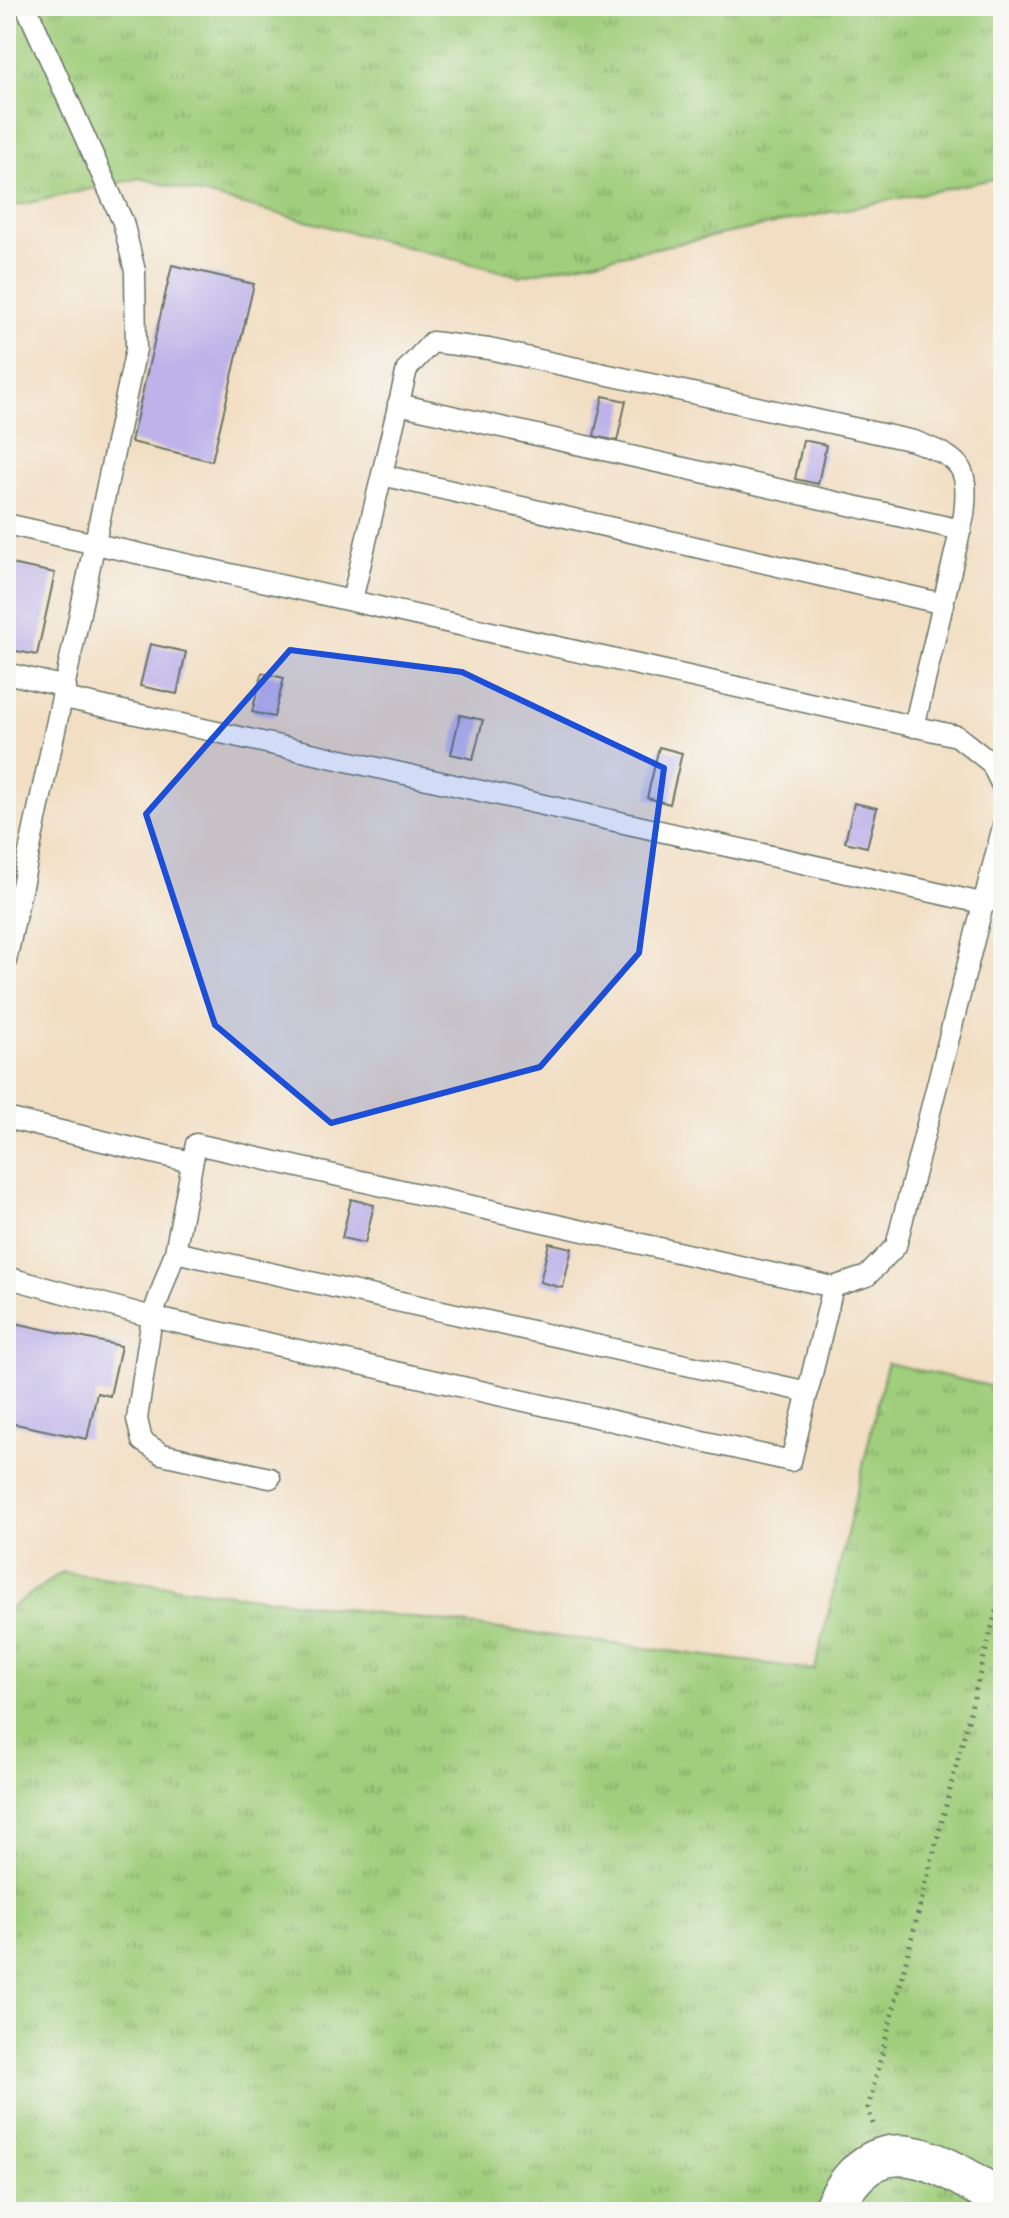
<svg xmlns="http://www.w3.org/2000/svg" width="1009" height="2218" viewBox="0 0 1009 2218" font-family="'Patrick Hand',sans-serif">
<defs>
<pattern id="grass-tufts" width="24" height="20" patternUnits="userSpaceOnUse" patternTransform="scale(2)"><rect width="24" height="20" fill="#a0ce7c"/><path d="M3 7l-1-3M5 7V3M7 7l1-3M15 17l-1-3M17 17v-4M19 17l1-3" fill="none" stroke="#82a866"/></pattern>
</defs>
<rect width="100%" height="100%" fill="#f6f6f2"/>
<filter id="ink" filterUnits="userSpaceOnUse"><feTurbulence type="fractalNoise" baseFrequency=".0125" numOctaves="2"/><feDisplacementMap in="SourceGraphic" scale="16" xChannelSelector="R" yChannelSelector="G"/><feConvolveMatrix kernelMatrix="1 2 1 2 8 2 1 2 1" color-interpolation-filters="sRGB"/></filter>
<filter id="wash" filterUnits="userSpaceOnUse"><feTurbulence type="fractalNoise" baseFrequency=".006" numOctaves="4" result="noise"/><feDisplacementMap in="SourceGraphic" scale="32" xChannelSelector="R" yChannelSelector="G"/><feGaussianBlur stdDeviation="1.8" result="paint"/><feColorMatrix in="noise" values="0 0 0 0 0 0 0 0 0 0 0 0 0 0 0 0 0 1.4 0 .05"/><feComposite in="paint" operator="in"/></filter>
<g filter="url(#wash)">
<rect width="100%" height="100%" fill="#f2dec2"/>
<path fill="url(#grass-tufts)" stroke="#608658" stroke-width="2" d="M 6,6 L 1003,6 L 1003,177 L 519,276 L 140,178 L 6,208 Z
M 887,1363 L 999,1388 L 1003,1375 L 1003,2212 L 6,2212 L 6,1611 L 62,1572 L 815,1670 Z"/>
<g id="blocks">
<path fill="#bdb2e9" d="M 172,265 L 254,284 L 212,461 L 131,442 Z
M 603,396 L 626,401 L 617,441 L 594,436 Z
M 803,440 L 826,445 L 818,484 L 795,479 Z
M 6,563 L 55,573 L 37,655 L 6,649 Z
M 150,644 L 186,652 L 177,694 L 140,686 Z
M 262,673 L 284,678 L 274,717 L 252,712 Z
M 460,715 L 483,720 L 473,759 L 451,754 Z
M 659,747 L 682,753 L 670,804 L 647,798 Z
M 854,803 L 877,808 L 867,847 L 845,842 Z
M 351,1199 L 374,1205 L 365,1243 L 342,1238 Z
M 549,1243 L 572,1248 L 563,1288 L 540,1282 Z
M 6,1321 L 121,1346 L 110,1396 L 97,1393 L 87,1439 L 6,1422 Z"/>
</g>
</g>
<g filter="url(#ink)">
<use href="#blocks" fill-opacity="0" stroke="#697566" stroke-width="2"/>
<g fill="none" stroke-linecap="round" stroke-linejoin="round">
<g stroke="#697566" stroke-width="23">
<path id="lane" d="M 398,404 L 961,530
M 382,475 L 944,604
M 6,524 L 957,736 L 991,763 L 1003,788
M 352,600 L 407,369 L 432,342 L 489,349 L 914,441 C 959,459 970,463 964,515 L 914,727
M 6,673 L 66,687
M 65,698 L 986,904
M 6,961 L 136,349 L 135,271 L 123,222 L 26,6
M 6,1118 L 191,1162
M 196,1144 L 833,1287 L 791,1461 L 152,1317 L 175,1252 Z
M 175,1252 L 808,1392
M 6,1277 L 152,1317 L 137,1419 L 142,1441 L 162,1454 L 270,1478
M 833,1287 L 867,1276 L 896,1246 L 1003,826"/>
</g>
<g stroke="#697566" stroke-width="43">
<path id="street" d="M 832,2212 C 875,2118 939,2160 1003,2202"/>
</g>
<path stroke="#697566" stroke-width="5" stroke-dasharray="2 6" stroke-linecap="butt" d="M 873,2124 L 868,2108 L 1003,1584"/>
<use href="#lane" stroke="#fff" stroke-width="20"/>
<use href="#street" stroke="#fff" stroke-width="40"/>
</g>
</g>
<path fill="#1d4ed8" fill-opacity="0.2" stroke="#1d4ed8" stroke-width="6" stroke-linejoin="round" d="M 290,650 L 462,672 L 664,768 L 639,953 L 540,1067 L 331,1123 L 215,1025 L 146,814 Z"/>
<rect width="1009" height="2218" fill="none" stroke="#f6f6f2" stroke-width="32"/>
</svg>
